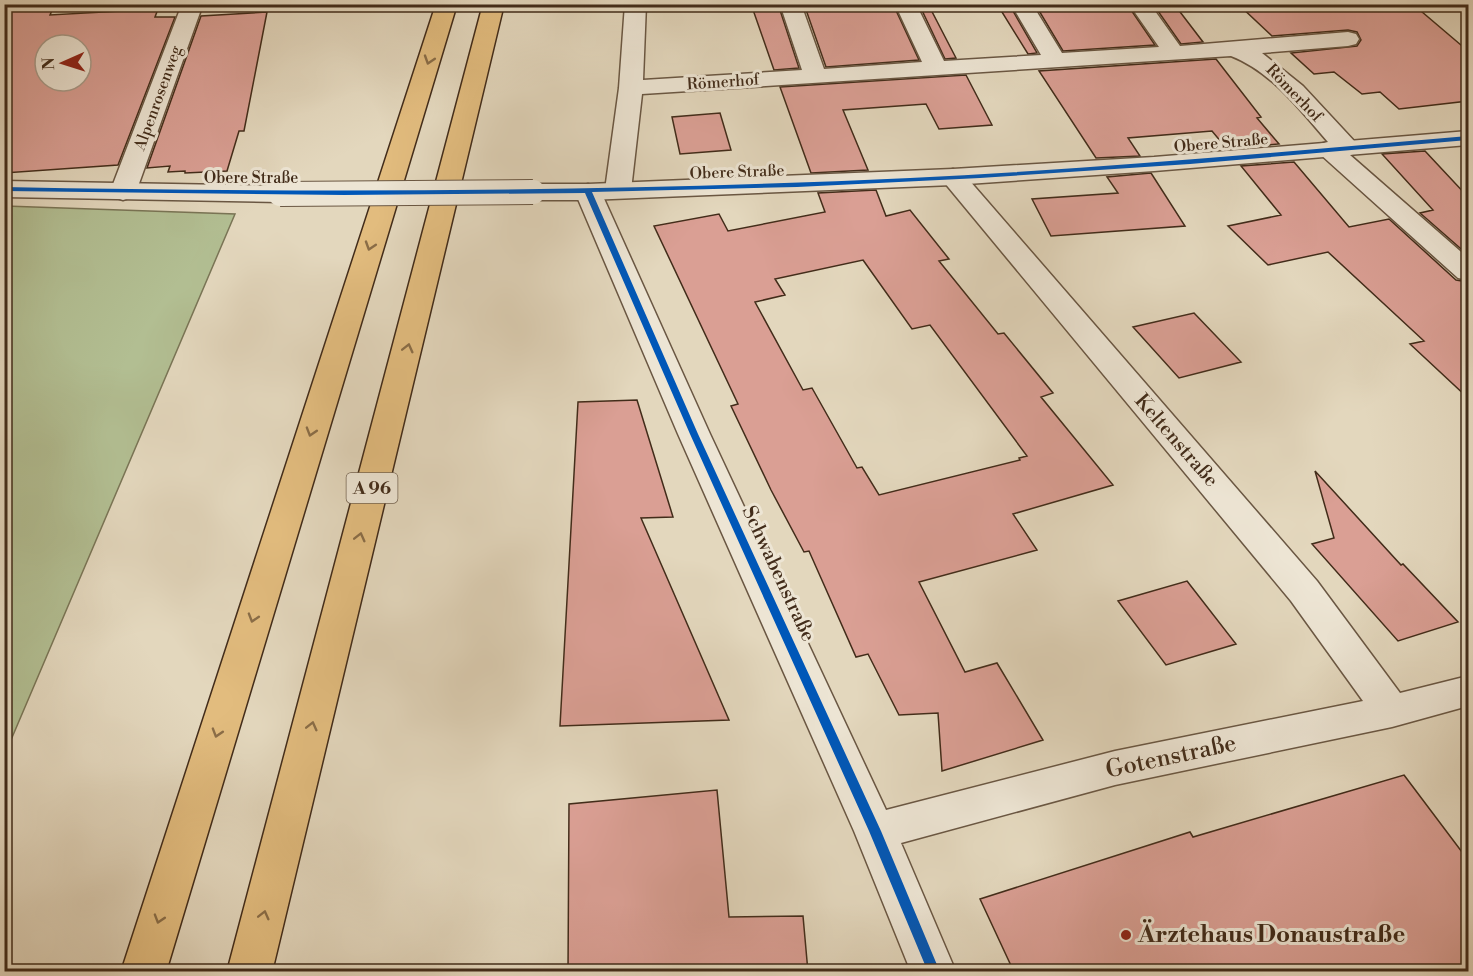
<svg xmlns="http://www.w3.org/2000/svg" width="1473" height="976" viewBox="0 0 1473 976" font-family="'Libre Bodoni',serif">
<rect width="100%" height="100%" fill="#e3d7bd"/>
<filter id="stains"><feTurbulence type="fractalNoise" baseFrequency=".00333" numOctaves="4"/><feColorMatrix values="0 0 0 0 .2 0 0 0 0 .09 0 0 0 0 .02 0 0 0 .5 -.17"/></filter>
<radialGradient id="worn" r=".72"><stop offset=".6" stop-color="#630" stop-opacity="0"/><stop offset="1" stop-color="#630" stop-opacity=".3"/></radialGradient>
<path fill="#b2be92" stroke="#7a7556" stroke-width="1.5" d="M 5,206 L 235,214 L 5,754 L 4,206 Z"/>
<path fill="#da9f94" stroke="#422c1a" stroke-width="1.5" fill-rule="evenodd" d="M 4,4 L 55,4 L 50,15 L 158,9 L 155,17 L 175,17 L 118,165 L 4,173 ZM 45,45 L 81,45 L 81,81 L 45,81 Z
M 751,4 L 778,4 L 799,68 L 774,70 Z
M 804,4 L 893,4 L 919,60 L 826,67 Z
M 919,4 L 928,4 L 956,58 L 945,59 Z
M 997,4 L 1009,4 L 1037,53 L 1028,54 Z
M 1035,4 L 1127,4 L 1155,45 L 1063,51 Z
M 1153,4 L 1174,4 L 1203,42 L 1181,44 Z
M 1238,4 L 1415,6 L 1468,51 L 1468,101 L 1399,109 L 1380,92 L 1362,94 L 1334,72 L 1314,74 L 1291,53 L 1357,46 L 1361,40 L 1357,32 L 1348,30 L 1272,36 Z
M 267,12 L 244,131 L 239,131 L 227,171 L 185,173 L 185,171 L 168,172 L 170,166 L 147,168 L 201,16 Z
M 1216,59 L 1261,117 L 1257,118 L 1279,144 L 1227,149 L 1212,131 L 1128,138 L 1140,156 L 1096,158 L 1039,71 Z
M 966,75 L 992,125 L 939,129 L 926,104 L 843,110 L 868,170 L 811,173 L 780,87 Z
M 720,113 L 731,150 L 680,154 L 672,117 Z
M 1425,151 L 1468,197 L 1468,255 L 1420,213 L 1433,210 L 1382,154 Z
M 1294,162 L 1349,227 L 1389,219 L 1456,280 L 1468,282 L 1468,398 L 1410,344 L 1424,341 L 1328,252 L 1268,265 L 1228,226 L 1281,215 L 1241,166 Z
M 1151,173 L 1185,226 L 1051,236 L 1032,199 L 1118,193 L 1107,177 Z
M 876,190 L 886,216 L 910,210 L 949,259 L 939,261 L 998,334 L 1004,333 L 1053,393 L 1041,397 L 1113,485 L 1013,514 L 1037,550 L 919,582 L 965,672 L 997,663 L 1043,740 L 942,771 L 938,713 L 899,715 L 868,654 L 856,657 L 809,551 L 804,552 L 771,490 L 731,406 L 738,404 L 654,226 L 719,214 L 728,231 L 825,212 L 818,193 ZM 863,260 L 912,329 L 930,325 L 1027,456 L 1019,458 L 1020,460 L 879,495 L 862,467 L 857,468 L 812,388 L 803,390 L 755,302 L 785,295 L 775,279 Z
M 1194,313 L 1241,362 L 1179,378 L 1133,327 Z
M 637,400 L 673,517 L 641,518 L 729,720 L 560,726 L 578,402 Z
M 1315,471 L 1401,565 L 1403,564 L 1458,622 L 1398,641 L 1312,544 L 1334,538 Z
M 1187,581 L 1236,644 L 1166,665 L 1118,601 Z
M 1404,775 L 1468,860 L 1468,972 L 1014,972 L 980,899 L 1190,832 L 1193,837 Z
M 717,790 L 729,917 L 803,916 L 808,972 L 568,972 L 569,804 Z"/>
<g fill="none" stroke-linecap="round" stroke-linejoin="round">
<g stroke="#6a5743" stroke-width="3">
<path id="minor" d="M 182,4 L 203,4 L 136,192 L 132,197 L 123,200 L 114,197 L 110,192 Z
M 625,4 L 646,4 L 643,80 L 802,70 L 780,4 L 801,4 L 824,69 L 922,62 L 895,4 L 916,4 L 944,61 L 1041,55 L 1011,4 L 1032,4 L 1062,53 L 1159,47 L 1129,4 L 1150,4 L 1180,46 L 1348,32 L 1356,34 L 1359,39 L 1356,44 L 1348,46 L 1262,53 L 1303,86 L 1356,143 L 1359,148 L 1356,153 L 1350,155 L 1468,258 L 1468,280 L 1458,278 L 1320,154 L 1317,149 L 1320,144 L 1328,142 C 1300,110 1272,72 1231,56 L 642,94 L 631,190 L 627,195 L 618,198 L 609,195 L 605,190 L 619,88 Z
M 953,169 L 962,172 L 1317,581 L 1400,693 L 1468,676 L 1468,706 L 1392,727 L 1115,785 L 901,843 L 956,972 L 911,972 L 854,831 L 678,434 L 575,192 L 579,187 L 588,184 L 597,187 L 601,192 L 710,434 L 886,810 L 1115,751 L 1363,701 L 1291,601 L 944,182 L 940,177 L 944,172 Z"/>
</g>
<g stroke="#6a5743" stroke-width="3">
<path id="tertiary" d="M 1468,131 L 1468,145 L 1154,171 L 953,185 L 588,200 L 533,200 L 524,197 L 520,192 L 524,187 L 533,184 L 588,184 L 953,169 L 1154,157 Z
M 4,181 L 280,186 L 289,189 L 293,194 L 289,199 L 280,202 L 4,197 Z"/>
</g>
<g stroke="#422c1a" stroke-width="3">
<path id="motorway" d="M 436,4 L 457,4 L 166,972 L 121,972 Z
M 483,4 L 504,4 L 272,972 L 227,972 Z"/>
</g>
<use href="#minor" fill="#ede5d4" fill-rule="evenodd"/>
<use href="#tertiary" fill="#ede5d4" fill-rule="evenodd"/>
<use href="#motorway" fill="#e2bc7e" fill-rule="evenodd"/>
<g stroke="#6a5743" stroke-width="26" stroke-linecap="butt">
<path id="tertiary-bridge" d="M 280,194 L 533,192"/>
</g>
<use href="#tertiary-bridge" stroke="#ede5d4" stroke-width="24"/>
<g stroke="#ede5d4" stroke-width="4">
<path id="cycleway" d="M 1468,136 L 1468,140 L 1190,164 L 980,178 L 797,187 L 592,192 L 698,434 L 881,831 L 940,972 L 928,972 L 869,831 L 690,434 L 585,193 L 344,195 L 4,191 L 4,187 C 306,193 608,192 910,178 C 1096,169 1282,152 1468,136 Z"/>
</g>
<use href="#cycleway" fill="#0057b8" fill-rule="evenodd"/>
</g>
<defs><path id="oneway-chevron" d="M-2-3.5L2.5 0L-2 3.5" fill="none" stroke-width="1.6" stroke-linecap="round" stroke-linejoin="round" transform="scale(1.5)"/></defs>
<g stroke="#8a6d47">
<use href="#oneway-chevron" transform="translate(429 60) rotate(108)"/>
<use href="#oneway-chevron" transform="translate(370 246) rotate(108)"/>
<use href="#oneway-chevron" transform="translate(408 348) rotate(-76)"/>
<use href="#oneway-chevron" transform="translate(311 432) rotate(107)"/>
<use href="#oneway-chevron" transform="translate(360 537) rotate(-76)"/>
<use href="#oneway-chevron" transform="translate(253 618) rotate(107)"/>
<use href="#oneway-chevron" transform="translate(312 726) rotate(-76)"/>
<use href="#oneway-chevron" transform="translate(217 733) rotate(107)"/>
<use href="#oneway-chevron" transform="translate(264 915) rotate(-76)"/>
<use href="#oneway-chevron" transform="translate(159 919) rotate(107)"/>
</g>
<circle fill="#8f2418" stroke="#ede5d4" stroke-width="2" cx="1126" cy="935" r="6"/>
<g text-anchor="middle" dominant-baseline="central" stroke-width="6" stroke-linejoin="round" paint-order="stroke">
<g font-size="16" fill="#422c1a" stroke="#ede5d4">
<text transform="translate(723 82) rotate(-4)">Römerhof</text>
<text transform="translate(1294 93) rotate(46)">Römerhof</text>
<text transform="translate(158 98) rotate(-70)">Alpenrosenweg</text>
<text transform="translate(1221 143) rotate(-5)">Obere Straße</text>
<text transform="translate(737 172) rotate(-2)">Obere Straße</text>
<text x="251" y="178">Obere Straße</text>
</g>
<rect fill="#ede5d4" stroke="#756452" stroke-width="1.5" x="346.5" y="473" width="51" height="30" rx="4.5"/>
<g font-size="18" font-weight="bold" fill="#422c1a">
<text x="372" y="488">A 96</text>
</g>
<g font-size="20" fill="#422c1a" stroke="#ede5d4">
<text transform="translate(1176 441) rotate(49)">Keltenstraße</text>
<text transform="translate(778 574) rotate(65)">Schwabenstraße</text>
</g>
<g font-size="24" fill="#422c1a" stroke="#ede5d4">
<text transform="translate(1171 757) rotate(-12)">Gotenstraße</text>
</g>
<g font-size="24" font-weight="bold" fill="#422c1a" stroke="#ede5d4" text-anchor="start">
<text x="1138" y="935">Ärztehaus Donaustraße</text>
</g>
</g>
<rect width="1473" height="976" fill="none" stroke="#e3d7bd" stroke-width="24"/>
<rect x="6" y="6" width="1461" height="964" fill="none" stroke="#422c1a" stroke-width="3"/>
<rect x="12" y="12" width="1449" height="952" fill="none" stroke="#422c1a" stroke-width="1.5"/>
<g transform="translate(63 63) rotate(267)"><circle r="28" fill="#ede5d4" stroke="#a99b8a" stroke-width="1.5"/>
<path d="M0-4.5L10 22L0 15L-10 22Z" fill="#8f2418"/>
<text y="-9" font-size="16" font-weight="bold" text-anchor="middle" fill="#422c1a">N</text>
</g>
<rect width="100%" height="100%" filter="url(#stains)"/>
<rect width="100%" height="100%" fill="url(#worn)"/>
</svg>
